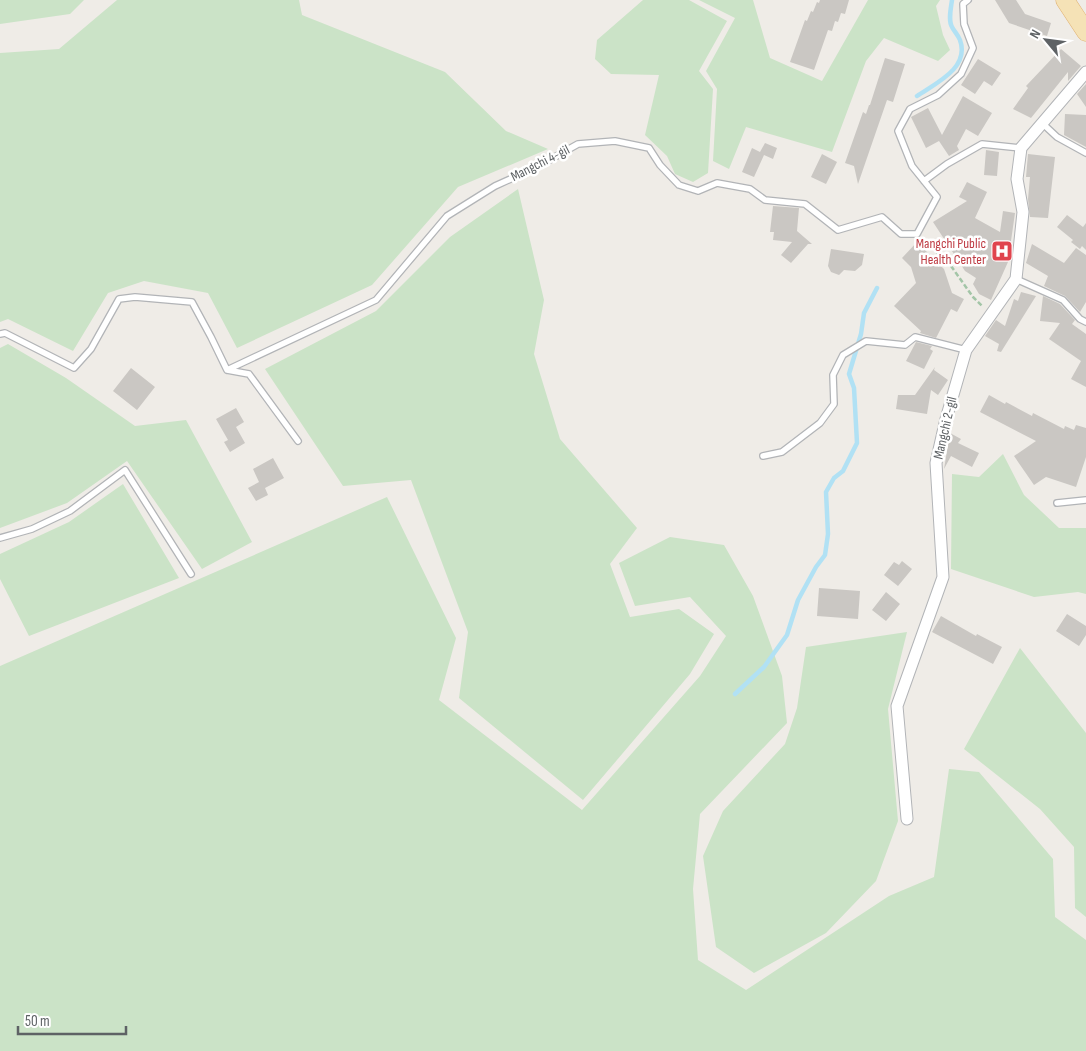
<svg xmlns="http://www.w3.org/2000/svg" width="1086" height="1051" viewBox="0 0 1086 1051" font-family="'Sofia Sans Condensed',sans-serif">
<rect width="100%" height="100%" fill="#efece7"/>
<path fill="#cbe3c7" d="M 0,0 L 84,0 L 70,14 L 0,24 Z
M 117,0 L 299,0 L 302,15 L 445,72 L 506,131 L 548,149 L 458,187 L 372,285 L 237,348 L 208,293 L 144,281 L 108,293 L 73,351 L 8,319 L 0,322 L 0,53 L 59,49 Z
M 643,0 L 689,0 L 727,21 L 699,71 L 713,89 L 708,173 L 693,182 L 675,174 L 667,156 L 645,135 L 659,75 L 611,74 L 595,59 L 597,40 Z
M 699,0 L 753,0 L 770,58 L 822,81 L 868,0 L 940,0 L 936,6 L 943,35 L 950,50 L 938,61 L 884,38 L 866,61 L 832,152 L 746,127 L 729,169 L 713,161 L 717,89 L 706,71 L 735,18 Z
M 518,189 L 544,300 L 534,354 L 560,439 L 637,528 L 610,564 L 630,617 L 679,609 L 714,634 L 690,674 L 583,800 L 459,698 L 468,632 L 411,480 L 343,486 L 265,369 L 376,311 L 450,237 Z
M 8,344 L 66,378 L 135,426 L 186,420 L 252,542 L 202,569 L 127,461 L 67,503 L 0,528 L 0,348 Z
M 1003,454 L 1024,495 L 1059,528 L 1086,528 L 1086,594 L 1078,592 L 1034,597 L 951,569 L 952,474 L 979,477 Z
M 123,484 L 179,578 L 29,636 L 0,579 L 0,554 L 69,522 Z
M 387,497 L 456,638 L 439,700 L 582,810 L 700,676 L 726,636 L 690,597 L 635,606 L 619,563 L 670,537 L 724,545 L 753,596 L 782,676 L 787,723 L 700,814 L 693,889 L 698,960 L 746,990 L 889,896 L 934,877 L 949,769 L 979,772 L 1053,859 L 1055,917 L 1086,940 L 1086,1051 L 0,1051 L 0,666 Z
M 907,632 L 888,709 L 898,821 L 876,881 L 826,933 L 754,973 L 716,947 L 703,856 L 723,811 L 785,744 L 797,708 L 806,647 Z
M 1020,648 L 1086,733 L 1086,917 L 1075,908 L 1074,847 L 1040,809 L 964,749 Z"/>
<g fill="none" stroke-linecap="round" stroke-linejoin="round">
<path stroke="#b1e1f4" stroke-width="4.5" d="M 917,96 C 936,83 970,68 960,40 C 958,35 954,31 952,27 C 948,20 951,8 952,0
M 735,694 L 764,667 L 787,635 L 798,600 L 816,567 L 825,555 L 828,534 L 826,492 L 834,478 L 843,471 L 857,443 L 854,388 L 849,374 L 861,334 L 864,313 L 877,288"/>
</g>
<path fill="#cac7c3" d="M 820,0 L 849,0 L 845,14 L 841,13 L 838,22 L 835,21 L 832,31 L 828,30 L 814,70 L 790,62 L 805,20 L 807,21 L 811,11 L 813,12 L 817,2 L 819,3 Z
M 995,0 L 1016,0 L 1025,14 L 1051,23 L 1047,36 L 1009,23 Z
M 1061,49 L 1081,66 L 1068,81 L 1068,72 L 1031,118 L 1013,109 L 1028,88 L 1026,86 Z
M 885,58 L 905,64 L 893,102 L 887,100 L 858,184 L 854,166 L 845,163 L 863,112 L 866,114 L 869,105 L 870,105 Z
M 978,59 L 1001,73 L 992,86 L 984,81 L 975,94 L 961,85 Z
M 1086,84 L 1086,107 L 1077,94 Z
M 963,96 L 992,113 L 978,136 L 966,129 L 957,146 L 959,150 L 949,156 L 939,141 L 926,148 L 911,117 L 928,108 L 942,135 Z
M 1065,114 L 1086,115 L 1086,147 L 1064,135 Z
M 765,143 L 777,148 L 773,159 L 764,155 L 754,177 L 742,172 L 752,148 L 760,152 Z
M 986,150 L 999,152 L 997,176 L 984,175 Z
M 822,154 L 837,162 L 826,184 L 811,177 Z
M 1028,154 L 1055,157 L 1048,218 L 1030,217 L 1028,199 L 1030,177 L 1026,177 Z
M 967,182 L 987,192 L 975,218 L 1000,232 L 1003,211 L 1015,213 L 1008,262 L 991,300 L 979,294 L 973,284 L 976,278 L 965,271 L 933,222 L 967,201 L 959,197 Z
M 773,206 L 799,208 L 797,231 L 812,244 L 808,244 L 791,263 L 781,255 L 792,242 L 773,240 L 774,232 L 770,232 Z
M 1067,215 L 1083,227 L 1086,223 L 1086,250 L 1082,246 L 1080,249 L 1071,242 L 1073,240 L 1057,227 Z
M 917,242 L 944,269 L 952,293 L 964,299 L 957,312 L 951,309 L 936,338 L 920,333 L 921,331 L 894,306 L 916,283 L 911,267 L 902,258 Z
M 1032,244 L 1064,263 L 1076,248 L 1086,255 L 1086,302 L 1080,312 L 1065,296 L 1044,286 L 1048,276 L 1026,263 Z
M 831,249 L 864,254 L 862,265 L 855,271 L 844,270 L 839,275 L 831,272 L 828,266 Z
M 1021,292 L 1036,296 L 1001,352 L 997,351 L 999,344 L 985,336 L 996,320 L 1005,326 L 1014,299 L 1018,301 Z
M 1043,296 L 1060,304 L 1075,320 L 1072,324 L 1086,334 L 1086,387 L 1071,379 L 1081,361 L 1049,339 L 1060,323 L 1040,321 Z
M 916,342 L 932,346 L 930,349 L 933,351 L 924,369 L 906,361 Z
M 935,367 L 934,370 L 948,380 L 938,395 L 931,390 L 927,414 L 896,409 L 898,395 L 915,395 Z
M 131,368 L 155,387 L 137,410 L 113,391 Z
M 989,395 L 1005,404 L 1006,402 L 1032,416 L 1033,413 L 1064,429 L 1065,426 L 1074,430 L 1076,425 L 1086,428 L 1086,457 L 1076,487 L 1046,477 L 1034,485 L 1014,456 L 1036,441 L 980,412 Z
M 236,408 L 244,422 L 236,427 L 245,443 L 230,452 L 224,442 L 228,440 L 216,419 Z
M 950,433 L 961,439 L 958,443 L 979,453 L 972,467 L 951,456 L 944,469 Z
M 273,458 L 284,478 L 265,488 L 268,495 L 256,501 L 248,488 L 259,482 L 253,469 Z
M 902,561 L 912,569 L 898,586 L 884,575 L 894,562 L 899,565 Z
M 819,588 L 860,591 L 858,619 L 817,616 Z
M 886,592 L 900,604 L 886,621 L 872,610 Z
M 1067,614 L 1086,626 L 1086,635 L 1079,646 L 1056,631 Z
M 941,616 L 976,636 L 977,634 L 1002,647 L 993,664 L 932,632 Z"/>
<g fill="none" stroke-linecap="round" stroke-linejoin="round">
<g stroke="#b2b4b7" stroke-width="8">
<path id="service" d="M 1042,123 L 1057,137 L 1086,153
M 924,181 L 947,164 L 982,144 L 1021,148
M 1016,279 L 1063,300 L 1080,319 L 1086,322
M 0,334 L 5,333 L 74,368 L 91,349 L 119,299 L 135,297 L 192,302 L 211,337 L 227,370 L 249,374 L 298,441
M 227,370 L 376,300 L 447,216 L 495,186 L 537,167 L 578,144 L 615,141 L 649,148 L 660,165 L 679,185 L 698,191 L 717,183 L 750,189 L 765,200 L 805,204 L 838,230 L 882,217 L 901,234 L 917,234 L 937,197 L 912,166 L 898,131 L 910,109 L 938,95 L 961,74 L 973,48 L 964,24 L 963,4 L 968,0
M 763,456 L 782,452 L 820,423 L 834,404 L 833,375 L 843,355 L 866,341 L 905,345 L 915,337 L 966,350
M 1057,503 L 1086,500
M 0,538 L 32,529 L 70,511 L 125,470 L 191,574"/>
</g>
<g stroke="#b2b4b7" stroke-width="13">
<path id="minor" d="M 907,819 L 897,706 L 943,577 L 936,463 L 946,419 L 966,350 L 1016,279 L 1023,212 L 1017,179 L 1021,148 L 1086,72"/>
</g>
<g stroke="#e0b06f" stroke-width="19">
<path id="primary" d="M 1065,0 L 1086,32"/>
</g>
<path stroke="#a3c5a7" stroke-width="2.5" stroke-dasharray="5 2.5" stroke-linecap="butt" d="M 924,240 L 951,266 L 973,297 L 983,307"/>
<use href="#service" stroke="#fff" stroke-width="5.5"/>
<use href="#minor" stroke="#fff" stroke-width="11"/>
<use href="#primary" stroke="#f5e2b6" stroke-width="18"/>
</g>
<defs>
<g id="hospital-square" transform="scale(1.125)"><rect x="-9" y="-9" width="18" height="18" rx="4" fill="#e0444e" stroke="#fff"/><path d="M-5-5h3v3.5h4V-5h3V5h-3V1.5h-4V5h-3Z" fill="#fff"/></g>
</defs>
<g fill-rule="evenodd">
<use href="#hospital-square" x="1002" y="251"/>
</g>
<g text-anchor="middle" dominant-baseline="central" stroke-width="5" stroke-linejoin="round" paint-order="stroke">
<g font-size="14" fill="#5e6265" stroke="#fff">
<text transform="translate(540 163) rotate(-27)">Mangchi 4-gil</text>
<text transform="translate(945 428) rotate(-77)">Mangchi 2-gil</text>
</g>
<g font-size="14" fill="#be3a42" stroke="#fff" text-anchor="end">
<text x="986" y="243">Mangchi Public<tspan x="986" dy="16">Health Center</tspan></text>
</g>
</g>
<g transform="translate(1046 40) rotate(299)" stroke="#ffffff" stroke-width="4" paint-order="stroke">
<path d="M0-4L9 19L0 12L-9 19Z" fill="#5e6265"/>
<text y="-8" font-size="14" font-weight="bold" text-anchor="middle" fill="#5e6265">N</text>
</g>
<path d="M18 1026v8h108v-8" fill="none" stroke="#5e6265" stroke-width="2.5"/>
<text x="25" y="1026" font-size="15" fill="#5e6265" stroke="#ffffff" stroke-width="4" paint-order="stroke">50 m</text>
</svg>
